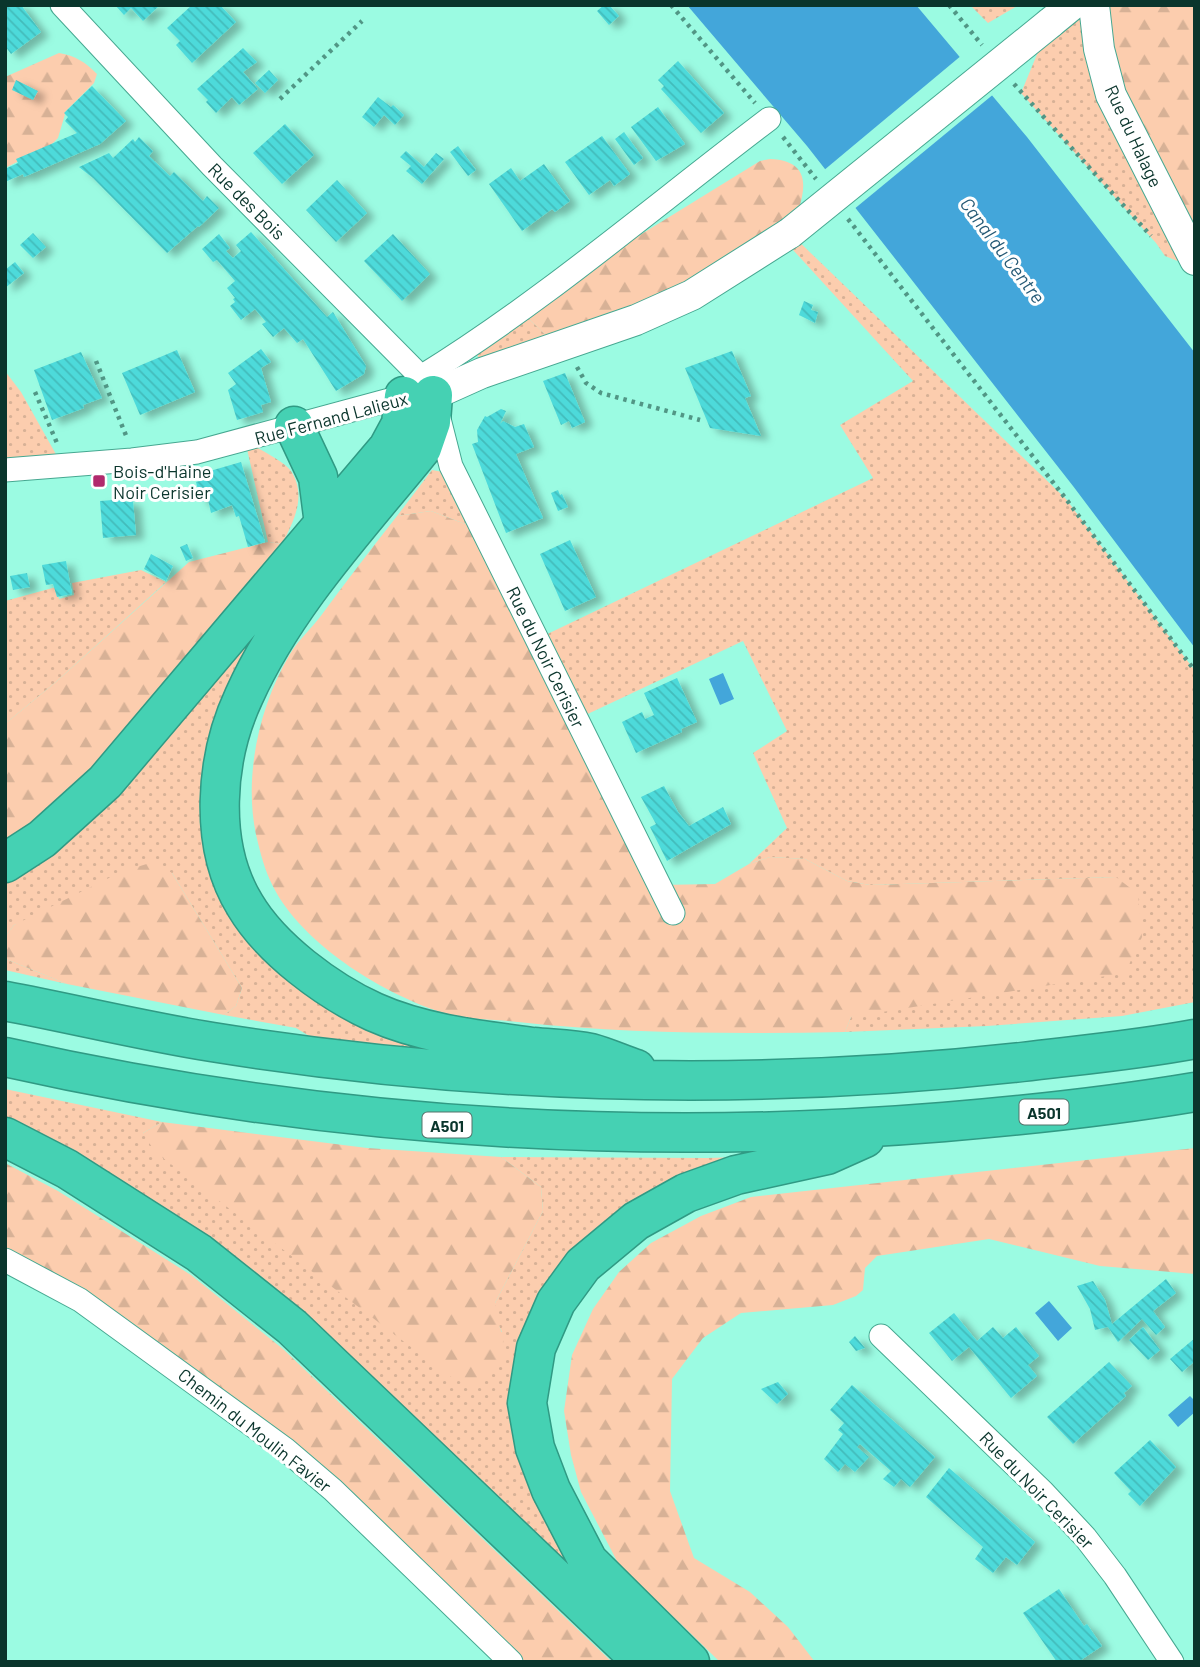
<svg xmlns="http://www.w3.org/2000/svg" width="1200" height="1667" viewBox="0 0 1200 1667" font-family="Barlow,sans-serif">
<defs>
<pattern id="grass-dots" width="8" height="8" patternUnits="userSpaceOnUse" patternTransform="scale(1.75)"><rect width="8" height="8" fill="#fccdae"/><path d="M2 2h.1M6 6h.1" fill="none" stroke="#d7b196" stroke-width="1.8" stroke-linecap="round"/></pattern>
<pattern id="forest-firs" width="22" height="20" patternUnits="userSpaceOnUse" patternTransform="scale(1.75)"><rect width="22" height="20" fill="#fccdae"/><path d="M5 1l3.5 6h-7zM16 11l3.5 6h-7z" fill="#d7b196"/></pattern>
<pattern id="building-back-hatch" width="6" height="6" patternUnits="userSpaceOnUse" patternTransform="scale(1.75)"><rect width="6" height="6" fill="#4ddada"/><path d="M-1 5l2 2M0 0l6 6M5-1l2 2" fill="none" stroke="#42bcbb"/></pattern>
<filter id="shadow"><feDropShadow dx="8" dy="4.5" stdDeviation="3.5" flood-color="#0004"/></filter>
</defs>
<rect width="100%" height="100%" fill="#9bfbe2"/>
<path fill="url(#grass-dots)" d="M 970,5 L 1019,5 L 988,23 Z
M 1094,5 L 1195,268 L 1165,256 L 1156,243 L 1021,93 L 1050,23 Z
M 790,233 L 1066,499 L 1195,671 L 1195,1002 L 1122,1016 L 987,1026 L 845,1032 L 851,1017 L 1116,877 L 870,885 L 847,881 L 805,859 L 770,857 L 749,864 L 787,828 L 753,753 L 787,731 L 743,641 L 577,719 L 537,639 L 873,478 L 840,425 L 913,381 L 783,239 Z
M 525,315 L 552,341 L 479,360 L 477,354 Z
M 5,371 L 21,392 L 62,465 L 5,470 Z
M 245,440 C 256,448 284,461 291,471 C 307,496 294,521 282,544 L 268,542 Z
M 432,470 L 443,472 L 471,521 L 465,524 L 431,511 L 397,516 Z
M 141,570 L 166,582 L 57,681 L 5,724 L 5,601 L 56,587 L 59,599 L 74,595 L 72,583 Z
M 283,596 L 247,674 L 219,888 L 463,1057 L 316,1040 L 296,1028 L 224,1015 L 236,1006 L 242,988 L 172,873 L 14,925 L 5,937 L 5,878 Z
M 5,957 L 6,959 L 67,984 L 5,970 Z
M 5,1089 L 162,1122 L 143,1133 L 502,1332 L 495,1318 L 495,1303 L 543,1211 L 541,1187 L 501,1157 L 707,1158 L 776,1156 L 627,1209 L 518,1405 L 626,1623 L 498,1503 L 5,1122 Z"/>
<path fill="url(#forest-firs)" d="M 1094,5 L 1195,5 L 1195,247 L 1111,95 Z
M 59,53 C 76,56 85,62 97,74 L 94,83 L 66,111 L 58,138 L 51,145 L 5,168 L 5,77 Z
M 770,159 C 821,161 801,203 790,233 L 692,295 L 552,341 L 525,315 L 541,296 L 760,161 Z
M 431,511 L 465,524 L 471,521 L 659,885 L 715,884 L 749,864 L 770,857 L 805,859 L 847,881 L 870,885 L 1116,877 L 1138,894 L 1142,937 L 1125,973 L 851,1017 L 845,1032 C 736,1034 626,1034 518,1022 C 494,1019 466,1020 444,1013 C 385,995 307,947 276,892 C 267,876 262,860 258,843 C 242,782 258,708 290,654 C 299,639 313,627 323,613 C 347,580 372,548 397,516 Z
M 268,542 L 282,544 L 104,768 L 5,848 L 5,724 L 57,681 L 189,562 Z
M 153,862 L 172,873 L 242,988 L 236,1006 L 224,1015 L 67,984 L 6,959 L 5,937 L 14,925 L 121,872 Z
M 162,1122 L 367,1148 L 501,1157 L 541,1187 L 543,1211 L 495,1303 C 495,1315 498,1320 501,1331 C 511,1361 496,1371 473,1386 L 449,1376 L 155,1152 L 143,1133 Z
M 1195,1148 L 1195,1274 L 1100,1266 L 989,1239 L 877,1256 L 865,1268 L 863,1290 L 856,1296 L 833,1305 L 741,1313 L 703,1338 L 672,1379 L 670,1491 L 694,1558 L 750,1592 L 788,1627 L 815,1662 L 720,1662 L 618,1563 L 581,1492 L 571,1455 L 564,1411 L 572,1355 L 593,1309 L 619,1272 L 651,1243 L 701,1216 L 751,1197 Z
M 5,1163 L 58,1191 L 191,1275 L 283,1349 L 612,1662 L 511,1662 L 333,1490 L 5,1260 Z"/>
<path fill="#43a6da" d="M 687,5 L 916,5 L 1027,137 L 1195,353 L 1195,648 L 1073,486 L 807,146 Z
M 723,673 L 734,699 L 720,705 L 709,679 Z
M 1049,1301 L 1072,1328 L 1058,1341 L 1035,1313 Z
M 1190,1396 L 1195,1401 L 1195,1412 L 1178,1427 L 1168,1415 Z"/>
<path fill="#9bfbe2" d="M 962,55 L 995,93 L 853,210 L 823,171 Z"/>
<path fill="url(#building-back-hatch)" filter="url(#shadow)" d="M 5,5 L 21,5 L 41,32 L 11,54 L 5,46 Z
M 115,5 L 160,5 L 143,21 L 131,8 L 124,15 Z
M 192,5 L 220,5 L 236,22 L 192,63 L 176,45 L 180,41 L 167,28 Z
M 604,5 L 609,5 L 619,16 L 609,25 L 597,11 Z
M 243,48 L 257,62 L 243,72 L 258,89 L 239,105 L 232,97 L 216,113 L 206,102 L 208,100 L 197,89 Z
M 678,61 L 724,113 L 701,133 L 661,89 L 664,86 L 658,80 Z
M 269,70 L 278,80 L 265,93 L 255,83 Z
M 16,80 L 38,91 L 33,100 L 12,90 Z
M 92,86 L 126,121 L 100,144 L 24,177 L 23,174 L 5,182 L 5,169 L 18,163 L 16,159 L 77,133 L 65,121 L 68,117 L 64,113 Z
M 378,97 L 391,107 L 393,105 L 404,115 L 395,125 L 384,115 L 374,127 L 362,117 Z
M 658,107 L 685,144 L 656,161 L 631,127 Z
M 285,124 L 314,155 L 282,184 L 253,153 Z
M 624,132 L 643,158 L 634,165 L 615,139 Z
M 602,136 L 630,174 L 614,186 L 610,180 L 589,195 L 565,162 Z
M 139,137 L 153,151 L 149,156 L 170,176 L 174,172 L 203,201 L 207,196 L 219,208 L 199,227 L 198,226 L 167,253 L 93,178 L 79,167 L 109,153 L 113,158 L 133,139 L 135,142 Z
M 458,146 L 476,170 L 468,176 L 450,152 Z
M 406,151 L 424,167 L 436,153 L 444,159 L 422,184 L 406,171 L 411,166 L 400,157 Z
M 544,164 L 570,201 L 555,212 L 552,209 L 522,231 L 489,184 L 511,168 L 520,181 Z
M 337,180 L 367,213 L 336,242 L 306,210 Z
M 251,232 L 327,317 L 333,312 L 366,366 L 364,374 L 336,391 L 303,339 L 297,343 L 284,328 L 273,337 L 262,324 L 266,322 L 255,309 L 241,320 L 230,306 L 235,302 L 233,299 L 235,298 L 227,288 L 235,281 L 217,260 L 213,262 L 202,249 L 219,234 L 230,248 L 226,251 L 233,258 L 241,251 L 236,245 Z
M 33,233 L 46,247 L 33,258 L 20,245 Z
M 393,234 L 430,274 L 402,301 L 364,261 Z
M 15,262 L 24,273 L 5,288 L 5,270 Z
M 804,301 L 813,305 L 811,310 L 818,312 L 815,323 L 799,315 Z
M 261,349 L 271,362 L 261,368 L 271,402 L 261,405 L 263,412 L 237,420 L 228,390 L 236,384 L 228,373 Z
M 177,350 L 195,392 L 140,415 L 122,373 Z
M 732,351 L 751,396 L 745,398 L 761,436 L 710,428 L 685,368 Z
M 81,352 L 102,398 L 83,405 L 84,408 L 52,420 L 34,370 Z
M 565,373 L 585,422 L 572,428 L 569,421 L 561,425 L 543,381 Z
M 501,409 L 506,411 L 500,424 L 503,421 L 515,427 L 524,424 L 534,447 L 516,454 L 543,518 L 506,533 L 472,444 L 478,442 L 477,430 L 485,416 L 487,417 Z
M 241,462 L 265,542 L 248,547 L 239,516 L 236,517 L 232,505 L 211,513 L 208,500 L 201,502 L 196,482 L 204,480 L 203,473 Z
M 558,490 L 560,495 L 562,494 L 568,507 L 558,511 L 551,493 Z
M 126,499 L 126,502 L 133,501 L 136,535 L 103,538 L 100,501 Z
M 570,540 L 596,597 L 565,611 L 540,554 Z
M 187,544 L 193,558 L 186,561 L 180,547 Z
M 151,554 L 173,566 L 166,581 L 144,569 Z
M 66,561 L 72,594 L 57,597 L 53,584 L 46,585 L 42,565 Z
M 27,573 L 30,587 L 13,590 L 10,576 Z
M 677,678 L 697,722 L 681,729 L 682,732 L 636,753 L 622,722 L 642,712 L 645,719 L 654,715 L 644,693 Z
M 664,786 L 678,812 L 689,826 L 723,807 L 731,824 L 667,861 L 650,827 L 656,824 L 641,797 Z
M 1166,1279 L 1176,1293 L 1153,1311 L 1165,1327 L 1156,1335 L 1142,1319 L 1118,1342 L 1108,1327 L 1095,1330 L 1090,1309 L 1077,1286 L 1093,1281 L 1105,1300 L 1112,1324 Z
M 954,1313 L 977,1341 L 993,1327 L 1003,1338 L 1016,1327 L 1039,1356 L 1028,1365 L 1037,1376 L 1011,1398 L 969,1347 L 952,1361 L 929,1333 Z
M 1143,1327 L 1160,1350 L 1148,1360 L 1129,1340 Z
M 855,1336 L 865,1348 L 856,1351 L 849,1342 Z
M 1195,1338 L 1195,1361 L 1182,1372 L 1170,1359 Z
M 1109,1362 L 1132,1386 L 1124,1393 L 1126,1396 L 1073,1444 L 1047,1417 Z
M 778,1382 L 788,1394 L 777,1404 L 761,1389 Z
M 852,1385 L 935,1457 L 910,1487 L 901,1479 L 894,1487 L 883,1479 L 891,1471 L 860,1444 L 857,1447 L 869,1457 L 855,1472 L 845,1464 L 838,1472 L 824,1459 L 843,1434 L 838,1430 L 844,1423 L 830,1410 Z
M 1150,1440 L 1176,1467 L 1140,1506 L 1128,1494 L 1131,1491 L 1114,1473 Z
M 949,1468 L 1035,1542 L 1017,1565 L 1006,1557 L 993,1573 L 975,1559 L 983,1547 L 926,1497 Z
M 1059,1589 L 1084,1626 L 1087,1624 L 1102,1646 L 1078,1662 L 1057,1662 L 1023,1613 Z"/>
<g fill="none" stroke-linecap="round" stroke-linejoin="round">
<g stroke="#46a891" stroke-width="25">
<path id="minor" d="M 62,5 L 212,166 L 421,377 L 433,395 L 451,466 L 673,913
M 421,377 C 544,301 654,206 769,119
M 5,470 L 132,460 L 197,452 L 404,396 L 412,396
M 5,1260 L 80,1300 L 285,1449 L 333,1490 L 511,1662
M 881,1336 L 1043,1492 L 1085,1537 L 1115,1576 L 1172,1662"/>
</g>
<g stroke="#46a891" stroke-width="32">
<path id="tertiary" d="M 1094,5 L 1099,49 L 1111,95 L 1195,260
M 1050,23 L 1072,5
M 433,395 L 482,373 L 636,320 L 692,295 L 790,233"/>
</g>
<g stroke="#309a84" stroke-width="41">
<path id="motorway" d="M 433,395 L 431,422 L 422,448 C 358,527 286,603 244,696 C 215,758 208,845 245,905 C 271,949 328,991 374,1012 C 423,1034 480,1040 533,1047 C 552,1049 572,1049 591,1053 C 606,1057 621,1064 636,1069
M 294,426 L 318,477 L 324,524
M 5,863 L 42,839 L 105,782 L 388,448 L 401,424 L 404,396
M 5,1001 C 74,1014 143,1031 212,1042 C 480,1085 752,1092 1022,1062 C 1080,1055 1137,1050 1195,1039
M 5,1057 C 317,1127 626,1148 944,1122 C 1028,1115 1112,1106 1195,1092
M 5,1137 L 67,1169 L 199,1253 L 292,1327 L 643,1662
M 690,1662 L 588,1561 L 551,1490 L 535,1448 L 527,1403 L 536,1348 L 556,1302 L 583,1265 L 636,1221 L 686,1193 L 736,1175 L 827,1155 L 865,1138"/>
</g>
<path stroke="#519685" stroke-width="4.5" stroke-dasharray="3.5 5" stroke-linecap="butt" d="M 671,5 L 755,103
M 949,5 L 982,45
M 1014,84 L 1151,236
M 280,99 L 362,21
M 783,137 L 816,179
M 848,219 L 1066,499 L 1195,671
M 96,361 L 127,438
M 577,367 L 586,383 L 601,393 L 700,420
M 35,392 L 57,443"/>
<use href="#minor" stroke="#fff" stroke-width="23"/>
<use href="#tertiary" stroke="#fff" stroke-width="30"/>
<use href="#motorway" stroke="#45d1b3" stroke-width="38"/>
<g stroke="#46a891" stroke-width="32" stroke-linecap="butt">
<path id="tertiary-bridge" d="M 790,233 L 1050,23"/>
</g>
<use href="#tertiary-bridge" stroke="#fff" stroke-width="30"/>
</g>
<rect fill="#b12a6d" stroke="#fff" stroke-width="2.5" x="92" y="474" width="14" height="14" rx="3.5"/>
<g text-anchor="middle" dominant-baseline="central" stroke-width="6" stroke-linejoin="round" paint-order="stroke">
<g fill="#fff" stroke="#54726b" stroke-width="2">
<rect x="1019.5" y="1099.5" width="49" height="25" rx="5"/>
<rect x="422.5" y="1112.5" width="49" height="25" rx="5"/>
</g>
<g font-size="16" font-weight="bold" fill="#0a352c">
<text x="1044" y="1112">A501</text>
<text x="447" y="1125">A501</text>
</g>
<g font-size="18" fill="#0a352c" stroke="#fff">
<text transform="translate(1134 136) rotate(65)">Rue du Halage</text>
<text transform="translate(247 201) rotate(45)">Rue des Bois</text>
<text transform="translate(331 418) rotate(-15)">Rue Fernand Lalieux</text>
<text transform="translate(546 657) rotate(64)">Rue du Noir Cerisier</text>
<text transform="translate(255 1430) rotate(38)">Chemin du Moulin Favier</text>
<text transform="translate(1037 1490) rotate(46)">Rue du Noir Cerisier</text>
</g>
<g font-size="18" fill="#0a352c" stroke="#fff" text-anchor="start">
<text x="113" y="471">Bois-d'Haine<tspan x="113" dy="21">Noir Cerisier</tspan></text>
</g>
<g font-size="19" font-style="italic" fill="#275b77" stroke="#fff">
<text transform="translate(1003 250) rotate(53)">Canal du Centre</text>
</g>
</g>
<rect width="1200" height="1667" fill="none" stroke="#0a352c" stroke-width="14"/>
</svg>
